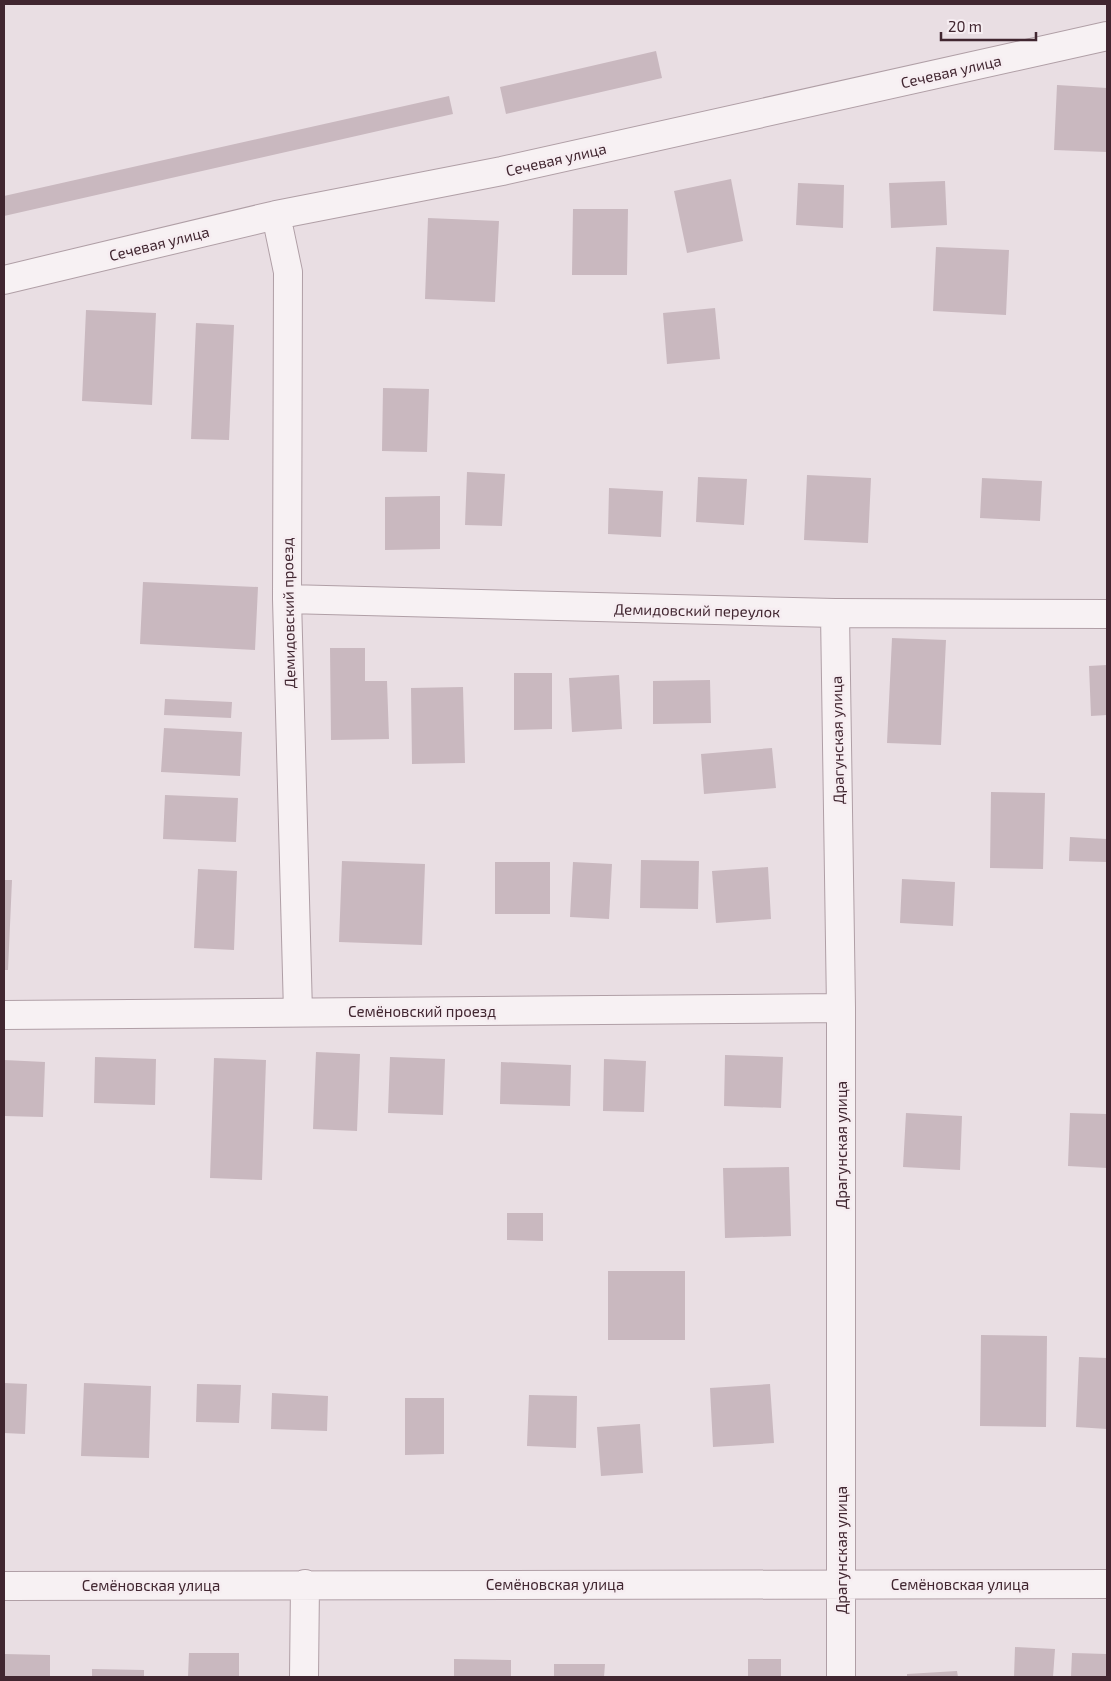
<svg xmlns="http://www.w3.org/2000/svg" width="1111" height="1681" viewBox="0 0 1111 1681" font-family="'Exo 2',sans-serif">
<rect width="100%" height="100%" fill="#e9dee3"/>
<path fill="#c9b8bf" d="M 656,51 L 662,78 L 506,114 L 500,87 Z
M 1057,85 L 1107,88 L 1107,152 L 1054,150 Z
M 449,96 L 453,114 L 4,216 L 4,196 Z
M 731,179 L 743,241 L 687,253 L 674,191 Z
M 945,181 L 947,225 L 891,228 L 889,183 Z
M 798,183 L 844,185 L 843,228 L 796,225 Z
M 573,209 L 628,209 L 627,275 L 572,275 Z
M 428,218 L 499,221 L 495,302 L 425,299 Z
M 936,247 L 1009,250 L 1006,315 L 933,311 Z
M 715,308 L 720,359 L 667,364 L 663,313 Z
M 86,310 L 156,313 L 152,405 L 82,401 Z
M 196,323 L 234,325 L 229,440 L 191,439 Z
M 383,388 L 429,389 L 427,452 L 382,451 Z
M 467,472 L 505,474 L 502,526 L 465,525 Z
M 807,475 L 871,478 L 868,543 L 804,540 Z
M 698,477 L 747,479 L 744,525 L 696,522 Z
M 982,478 L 1042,481 L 1040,521 L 980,518 Z
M 609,488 L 663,491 L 661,537 L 608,534 Z
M 440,496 L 440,549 L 385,550 L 385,497 Z
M 143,582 L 258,587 L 255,650 L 140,644 Z
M 892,638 L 946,640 L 941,745 L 887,743 Z
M 330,648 L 365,648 L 365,681 L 387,681 L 389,739 L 331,740 Z
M 1107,665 L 1107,715 L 1091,716 L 1089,666 Z
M 514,673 L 552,673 L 552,729 L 514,730 Z
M 619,675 L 622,729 L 572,732 L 569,678 Z
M 710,680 L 711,723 L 653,724 L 653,681 Z
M 463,687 L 465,763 L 412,764 L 411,688 Z
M 165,699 L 232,702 L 231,718 L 164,715 Z
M 164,728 L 242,732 L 240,776 L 161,772 Z
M 772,748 L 776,788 L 704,794 L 701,754 Z
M 991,792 L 1045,793 L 1043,869 L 990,868 Z
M 165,795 L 238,798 L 236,842 L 163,839 Z
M 1070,837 L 1107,839 L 1107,862 L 1069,861 Z
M 641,860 L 699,861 L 698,909 L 640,908 Z
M 342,861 L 425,864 L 422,945 L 339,942 Z
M 495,862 L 550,862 L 550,914 L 495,914 Z
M 573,862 L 612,864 L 609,919 L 570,917 Z
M 768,867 L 771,919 L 716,923 L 712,871 Z
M 198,869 L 237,871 L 234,950 L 194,948 Z
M 902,879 L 955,882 L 953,926 L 900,923 Z
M 4,880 L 12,880 L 8,970 L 4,970 Z
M 316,1052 L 360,1054 L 357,1131 L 313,1129 Z
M 725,1055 L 783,1057 L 781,1108 L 724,1106 Z
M 95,1057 L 156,1059 L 155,1105 L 94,1103 Z
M 390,1057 L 445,1059 L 443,1115 L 388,1113 Z
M 214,1058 L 266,1060 L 262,1180 L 210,1178 Z
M 604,1059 L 646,1061 L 644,1112 L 603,1111 Z
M 4,1060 L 45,1062 L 43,1117 L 4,1116 Z
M 501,1062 L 571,1065 L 570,1106 L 500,1104 Z
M 906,1113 L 962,1116 L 960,1170 L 903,1167 Z
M 1070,1113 L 1107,1114 L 1107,1168 L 1068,1166 Z
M 789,1167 L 791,1236 L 725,1238 L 723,1168 Z
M 507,1213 L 543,1213 L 543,1241 L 507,1240 Z
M 608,1271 L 685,1271 L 685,1340 L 608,1340 Z
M 981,1335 L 1047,1336 L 1046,1427 L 980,1426 Z
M 1079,1357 L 1107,1358 L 1107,1429 L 1076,1427 Z
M 4,1383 L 27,1384 L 25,1434 L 4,1433 Z
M 84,1383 L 151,1386 L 149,1458 L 81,1456 Z
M 197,1384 L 241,1385 L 239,1423 L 196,1422 Z
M 770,1384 L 774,1443 L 713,1447 L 710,1388 Z
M 272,1393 L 328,1396 L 327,1431 L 271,1429 Z
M 529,1395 L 577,1396 L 576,1448 L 527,1446 Z
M 405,1398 L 444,1398 L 444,1454 L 405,1455 Z
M 640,1424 L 643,1473 L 601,1476 L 597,1427 Z
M 1015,1647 L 1055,1649 L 1053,1677 L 1014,1677 Z
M 189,1653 L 239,1653 L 239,1677 L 188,1677 Z
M 1072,1653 L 1107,1654 L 1107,1677 L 1071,1677 Z
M 4,1654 L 50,1655 L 50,1677 L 4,1677 Z
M 454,1659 L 511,1660 L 511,1677 L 454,1677 Z
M 748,1659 L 781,1659 L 781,1677 L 748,1677 Z
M 554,1664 L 605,1664 L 604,1677 L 554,1677 Z
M 92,1669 L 144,1670 L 144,1677 L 92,1677 Z
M 957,1671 L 958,1677 L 907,1677 L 907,1674 Z"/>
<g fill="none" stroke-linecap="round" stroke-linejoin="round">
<g stroke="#b09fa6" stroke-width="30">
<path id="minor" d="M 276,215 L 288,272 L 287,599 L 298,1012
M 4,280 L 276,215 L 502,171 L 1107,36
M 287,599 L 835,613 L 1107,614
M 835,613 L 841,1008 L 841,1677
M 4,1015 L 841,1008
M 4,1586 L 1107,1584
M 304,1677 L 305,1584"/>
</g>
<use href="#minor" stroke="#f7f1f3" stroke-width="28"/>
</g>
<g text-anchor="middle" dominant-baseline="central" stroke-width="5" stroke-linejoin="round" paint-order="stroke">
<g font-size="15" fill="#412630" stroke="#f6edf1">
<text transform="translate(951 71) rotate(-13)">Сечевая улица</text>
<text transform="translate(556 159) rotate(-13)">Сечевая улица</text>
<text transform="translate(159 243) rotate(-14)">Сечевая улица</text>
<text transform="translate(697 610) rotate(1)">Демидовский переулок</text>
<text transform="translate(288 613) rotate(-91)">Демидовский проезд</text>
<text transform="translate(837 740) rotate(-91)">Драгунская улица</text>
<text x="422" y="1011">Семёновский проезд</text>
<text transform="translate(841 1145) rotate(-90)">Драгунская улица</text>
<text transform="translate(841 1550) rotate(-90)">Драгунская улица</text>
<text x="555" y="1584">Семёновская улица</text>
<text x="960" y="1584">Семёновская улица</text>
<text x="151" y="1585">Семёновская улица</text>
</g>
</g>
<rect width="1111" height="1681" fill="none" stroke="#412630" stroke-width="10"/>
<path d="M941 32v8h95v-8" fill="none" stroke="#412630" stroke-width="2.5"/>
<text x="948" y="32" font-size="15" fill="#412630" stroke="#f6edf1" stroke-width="4" paint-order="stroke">20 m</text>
</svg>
